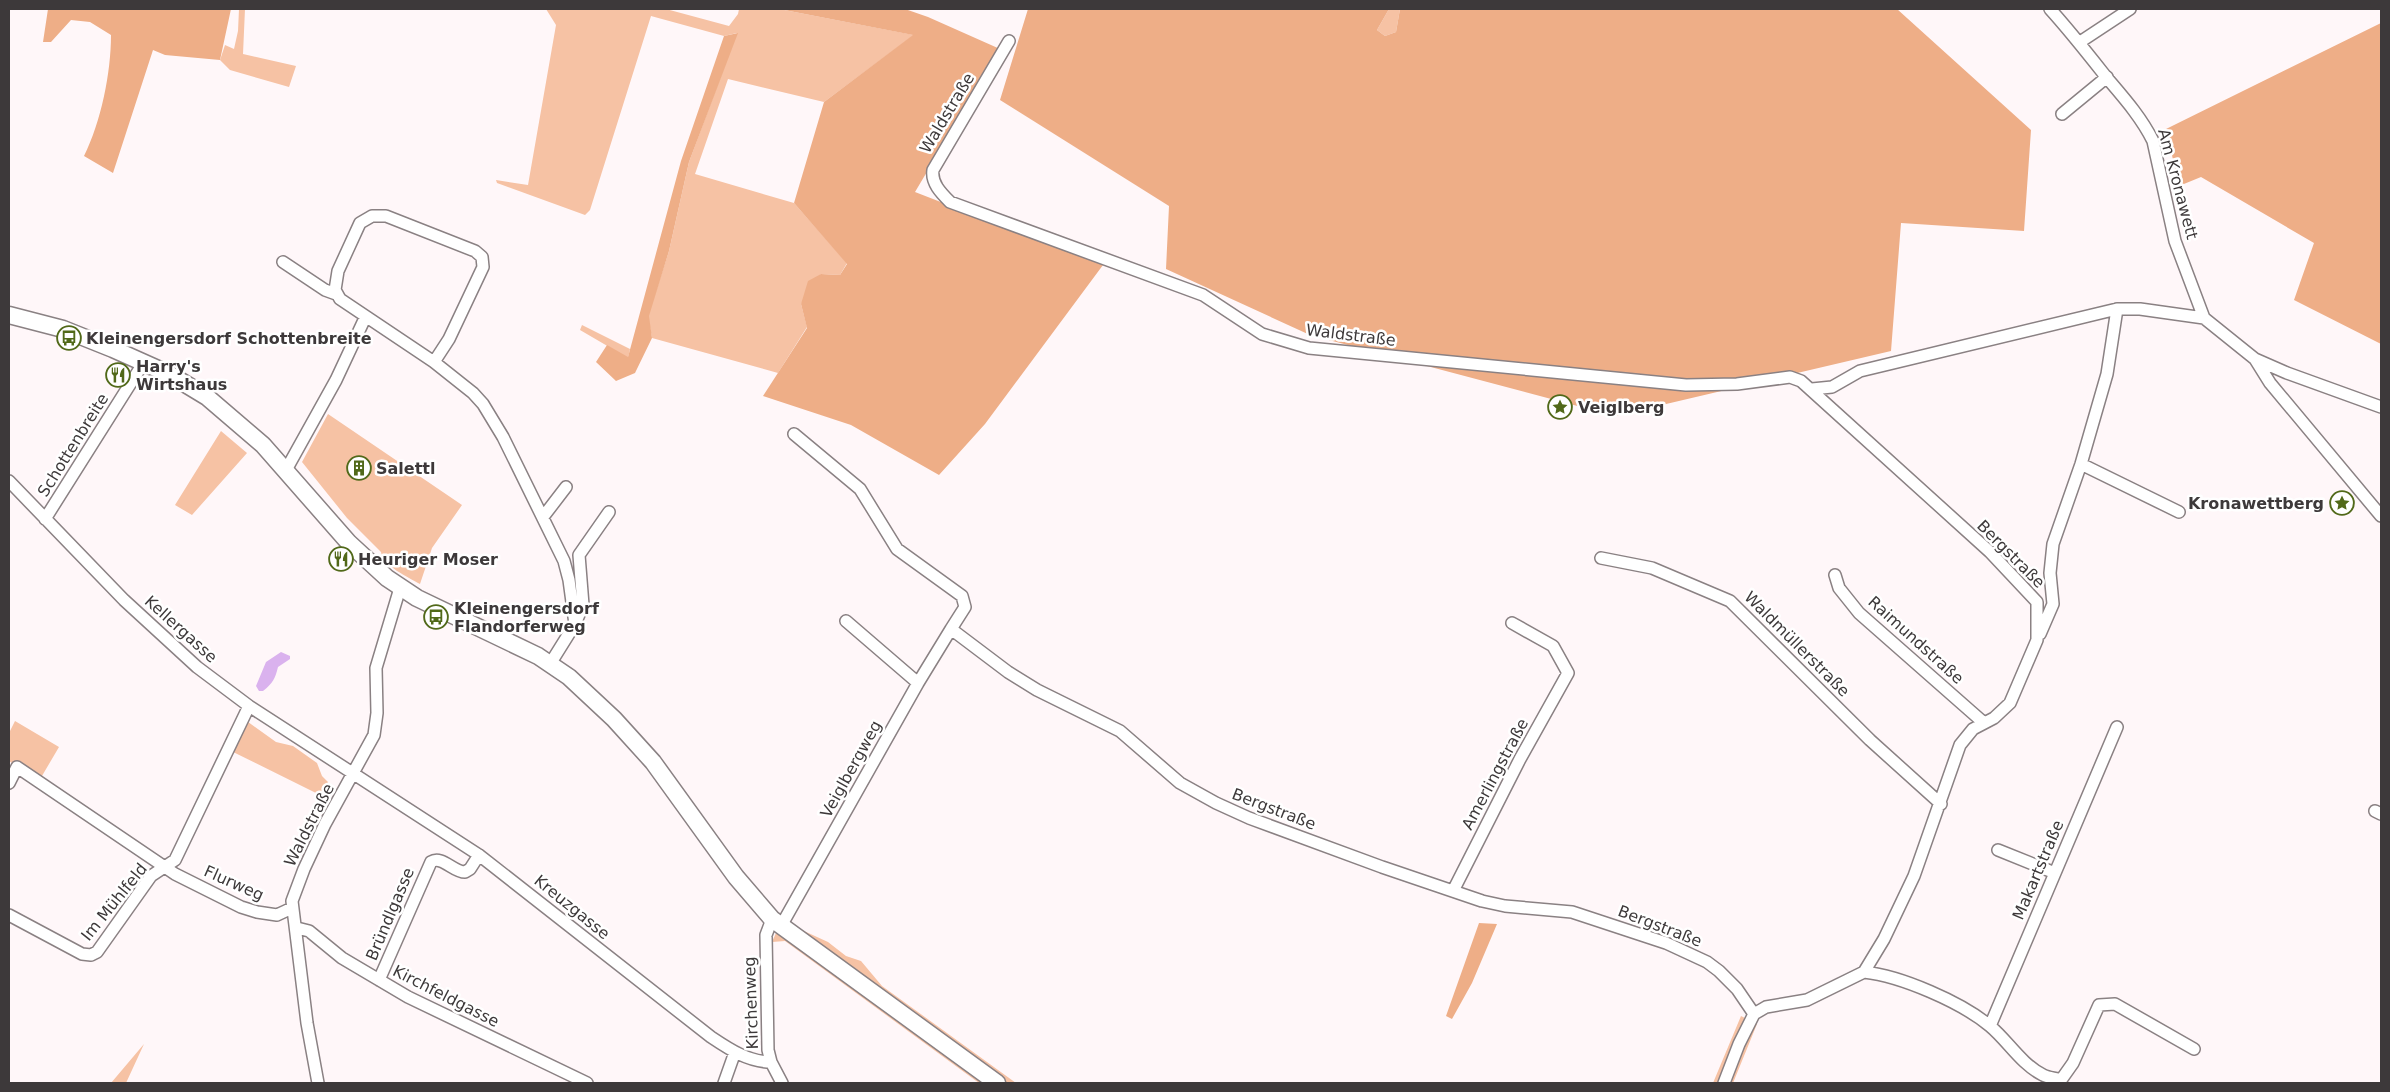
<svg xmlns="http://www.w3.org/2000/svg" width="2390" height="1092" viewBox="0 0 2390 1092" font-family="'DejaVu Sans',sans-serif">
<rect width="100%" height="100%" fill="#fff7f9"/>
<path fill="#f6c2a4" d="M 239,9 L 245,9 L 243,54 L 296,66 L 289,87 L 230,70 L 220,60 L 225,45 L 234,49 L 238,31 Z
M 546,9 L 666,9 L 729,26 L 738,14 L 739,9 L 779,9 L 914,35 L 824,102 L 728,79 L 695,174 L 794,203 L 847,263 L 840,275 L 821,274 L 801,304 L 807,327 L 778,373 L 652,338 L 648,316 L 669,251 L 689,162 L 737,33 L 724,36 L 651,16 L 590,210 L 585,215 L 497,183 L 496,180 L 528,185 L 556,25 Z
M 1389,9 L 1400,9 L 1396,32 L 1385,36 L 1377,30 Z
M 582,325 L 630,349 L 628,358 L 580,330 Z
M 328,414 L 462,505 L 432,548 L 420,584 C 408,577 383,566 381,552 L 347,518 L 302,462 Z
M 221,431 L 247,453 L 192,515 L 175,505 Z
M 244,719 L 276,742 L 293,746 L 317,763 L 322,776 L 328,782 L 322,796 L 229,750 Z
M 15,721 L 59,747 L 39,781 L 9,761 L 9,733 Z
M 784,915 L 790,920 L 793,926 L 828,942 L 846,956 L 861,961 L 882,986 L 1016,1083 L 979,1083 L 785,941 L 772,942 Z
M 1741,1016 L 1757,1024 L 1733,1083 L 1713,1083 Z
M 144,1044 L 126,1083 L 111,1083 Z"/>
<path fill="#eeae87" d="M 48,9 L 231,9 L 220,60 L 165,55 L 153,50 L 113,173 L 84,156 C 101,122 111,73 111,35 L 90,22 L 71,20 L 51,42 L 43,42 Z
M 779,9 L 905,9 L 928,17 L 1000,49 L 915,192 L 1103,265 L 985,424 L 939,475 L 851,425 L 763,396 L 807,328 L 801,304 L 808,281 L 821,274 L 840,275 L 847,264 L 794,203 L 824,102 L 913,35 Z
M 1028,9 L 1389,9 L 1377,30 L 1385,36 L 1396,32 L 1400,9 L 1897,9 L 2031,130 L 2024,231 L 1901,223 L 1891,351 L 1615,416 L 1310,335 L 1166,269 L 1169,206 L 1000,100 Z
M 2381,23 L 2381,344 L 2294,300 L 2314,243 L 2201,177 L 2179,186 L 2166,129 Z
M 738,33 L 689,162 L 669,251 L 649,316 L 652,338 L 635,373 L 616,381 L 596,362 L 607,345 L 628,357 L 681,161 L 724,36 Z
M 1479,923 L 1497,924 L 1472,983 L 1452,1019 L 1446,1016 Z"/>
<path fill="#dab2ee" d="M 281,652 L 290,656 L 290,659 L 278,667 C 275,679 273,683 263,691 L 259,691 L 256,686 L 266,662 Z"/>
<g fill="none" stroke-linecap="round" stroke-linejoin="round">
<g stroke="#8a8183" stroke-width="14">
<path id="street" d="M 2050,9 C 2070,31 2088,54 2107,78 C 2124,98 2141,117 2153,141 L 2175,241 L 2204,318 L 2255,359 L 2287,373 L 2381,407
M 1009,41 L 933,170 C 931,183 941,193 950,202 L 1203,295 L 1262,334 L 1309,348 L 1686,385 L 1737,384 L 1790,377 L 1801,381 L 1990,552 L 2037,602 L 2037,640 L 2010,703 L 1994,718 L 1973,729 L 1960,745 L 1914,876 L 1884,939 L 1864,972 L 1807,1000 L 1766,1007 L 1754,1014
M 2080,42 L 2130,9
M 2062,114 L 2107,77
M 283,262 L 325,290 L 336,294
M 2255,359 L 2270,383 L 2381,516
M 434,362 L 449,339 L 483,267 L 482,257 L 475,251 L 386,216 L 372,216 L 360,223 L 338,271 L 335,290 L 340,299 L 434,362 L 473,393 L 483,404 L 503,437 L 564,561 L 569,580 L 575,624 L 550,664
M 1812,389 L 1832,387 L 1860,371 L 2117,309 L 2140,309 L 2204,318
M 794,434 L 860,489 L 897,549 L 962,596 L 965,607 L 951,629 L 1008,672 L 1037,690 L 1120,731 L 1180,783 L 1216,803 L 1249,818 L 1382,867 L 1482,901 L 1505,906 L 1572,912 L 1666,943 L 1707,962 L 1719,971 L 1737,989 L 1754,1014
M 2081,464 L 2179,512
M 286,470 L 336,380 L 365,318
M 9,481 L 124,600 L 197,667 L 249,706 L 479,855 L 711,1037 C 729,1049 748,1062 771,1062
M 543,517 L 566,487
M 45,519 L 144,362
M 1601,558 L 1652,568 L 1730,601 L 1870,740 L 1941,804
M 1835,575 L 1839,588 L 1859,613 L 1984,723
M 846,621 L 918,683
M 575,624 L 583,605 L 579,555 L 609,512
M 2040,634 L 2053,604 L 2050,573 L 2053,544 L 2081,464 L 2107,374 L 2117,309
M 9,783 L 17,767 L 175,874 L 241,907 L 257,912 L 277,915 L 292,908
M 2375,811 L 2381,814
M 1998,850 L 2055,873
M 1453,891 L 1520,759 L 1568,673 L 1553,646 L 1512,623
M 9,915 L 82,954 L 91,955 L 97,952 L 151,876 L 175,860 L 249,706
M 772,919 L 766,935 L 768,1050 L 771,1062 L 782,1083
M 781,926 L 918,683 L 951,629
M 297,928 L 309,931 L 342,958 L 408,997 L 587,1083
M 1864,972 C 1901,976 1961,1002 1990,1026 C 2008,1041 2021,1064 2043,1075 C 2048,1078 2056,1078 2061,1080 L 2073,1063 L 2099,1005 L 2115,1004 L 2194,1049
M 379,980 L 431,862 C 442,855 453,872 465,872 L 470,869 L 479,855
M 1990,1026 L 2117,727
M 318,1083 L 307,1023 L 292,901 L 304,869 L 325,824 L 374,735 L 377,713 L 376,668 L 400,588
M 724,1083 L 735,1052
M 1724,1083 L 1739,1044 L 1754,1014"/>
</g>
<g stroke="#8a8183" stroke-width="19">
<path id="secondary" d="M 9,315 L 63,329 L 113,349 L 169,374 L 207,397 L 263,445 L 349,543 L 387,578 L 417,598 L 538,656 L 569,677 L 614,719 L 653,762 L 736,877 L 772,919 L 997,1083"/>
</g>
<use href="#street" stroke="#fff" stroke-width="11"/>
<use href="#secondary" stroke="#fff" stroke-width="16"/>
</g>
<defs>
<g id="bus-ring" transform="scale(1.25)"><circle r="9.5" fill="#fff" stroke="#516919" stroke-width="1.5"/><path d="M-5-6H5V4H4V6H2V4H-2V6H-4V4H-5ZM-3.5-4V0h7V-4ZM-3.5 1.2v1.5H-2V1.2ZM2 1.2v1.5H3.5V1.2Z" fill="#516919"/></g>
<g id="restaurant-ring" transform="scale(1.25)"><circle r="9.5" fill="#fff" stroke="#516919" stroke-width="1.5"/><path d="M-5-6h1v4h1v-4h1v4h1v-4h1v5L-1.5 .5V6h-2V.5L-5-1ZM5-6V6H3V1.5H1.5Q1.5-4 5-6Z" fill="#516919"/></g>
<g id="sight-ring" transform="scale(1.25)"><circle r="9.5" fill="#fff" stroke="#516919" stroke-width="1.5"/><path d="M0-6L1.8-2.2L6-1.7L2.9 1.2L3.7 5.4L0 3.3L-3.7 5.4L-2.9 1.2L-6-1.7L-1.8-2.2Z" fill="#516919"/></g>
<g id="building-ring" transform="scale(1.25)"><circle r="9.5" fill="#fff" stroke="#516919" stroke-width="1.5"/><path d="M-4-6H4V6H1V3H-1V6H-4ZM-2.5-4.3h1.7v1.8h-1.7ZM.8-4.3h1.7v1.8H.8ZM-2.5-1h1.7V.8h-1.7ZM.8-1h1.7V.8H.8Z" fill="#516919"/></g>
</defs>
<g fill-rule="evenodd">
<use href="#bus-ring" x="69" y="338"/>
<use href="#restaurant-ring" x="118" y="375"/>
<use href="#sight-ring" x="1560" y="407"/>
<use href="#building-ring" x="359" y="468"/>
<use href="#sight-ring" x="2342" y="503"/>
<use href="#restaurant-ring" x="341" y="559"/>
<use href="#bus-ring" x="436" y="617"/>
</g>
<g text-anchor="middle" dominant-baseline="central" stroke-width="5" stroke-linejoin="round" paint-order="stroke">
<g font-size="16" fill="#3d393a" stroke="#fff">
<text transform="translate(947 113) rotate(-59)">Waldstraße</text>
<text transform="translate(2178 184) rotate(75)">Am Kronawett</text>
<text transform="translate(1351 335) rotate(7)">Waldstraße</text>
<text transform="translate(73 445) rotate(-58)">Schottenbreite</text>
<text transform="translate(2011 554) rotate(45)">Bergstraße</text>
<text transform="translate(181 629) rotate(42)">Kellergasse</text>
<text transform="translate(1916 640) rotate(42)">Raimundstraße</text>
<text transform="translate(1797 644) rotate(45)">Waldmüllerstraße</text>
<text transform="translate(851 769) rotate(-61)">Veiglbergweg</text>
<text transform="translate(1495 774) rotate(-62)">Amerlingstraße</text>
<text transform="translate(1274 809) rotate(21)">Bergstraße</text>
<text transform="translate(309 825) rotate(-63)">Waldstraße</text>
<text transform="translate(2038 870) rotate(-67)">Makartstraße</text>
<text transform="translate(234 883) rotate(24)">Flurweg</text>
<text transform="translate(114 902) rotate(-51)">Im Mühlfeld</text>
<text transform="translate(572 907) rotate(39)">Kreuzgasse</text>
<text transform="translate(390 914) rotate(-67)">Bründlgasse</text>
<text transform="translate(1660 926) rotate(21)">Bergstraße</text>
<text transform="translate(446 996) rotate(27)">Kirchfeldgasse</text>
<text transform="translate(751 1003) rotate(-92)">Kirchenweg</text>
</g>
<g font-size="16" font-weight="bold" fill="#3d393a" stroke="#fff" text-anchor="start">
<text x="86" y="338">Kleinengersdorf Schottenbreite</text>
<text x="136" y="366">Harry's<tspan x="136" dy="18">Wirtshaus</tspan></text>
<text x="1578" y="407">Veiglberg</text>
<text x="376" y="468">Salettl</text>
<text x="2324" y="503" text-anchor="end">Kronawettberg</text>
<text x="358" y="559">Heuriger Moser</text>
<text x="454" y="608">Kleinengersdorf<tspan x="454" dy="18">Flandorferweg</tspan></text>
</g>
</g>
<rect width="2390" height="1092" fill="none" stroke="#3d393a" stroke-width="20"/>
</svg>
